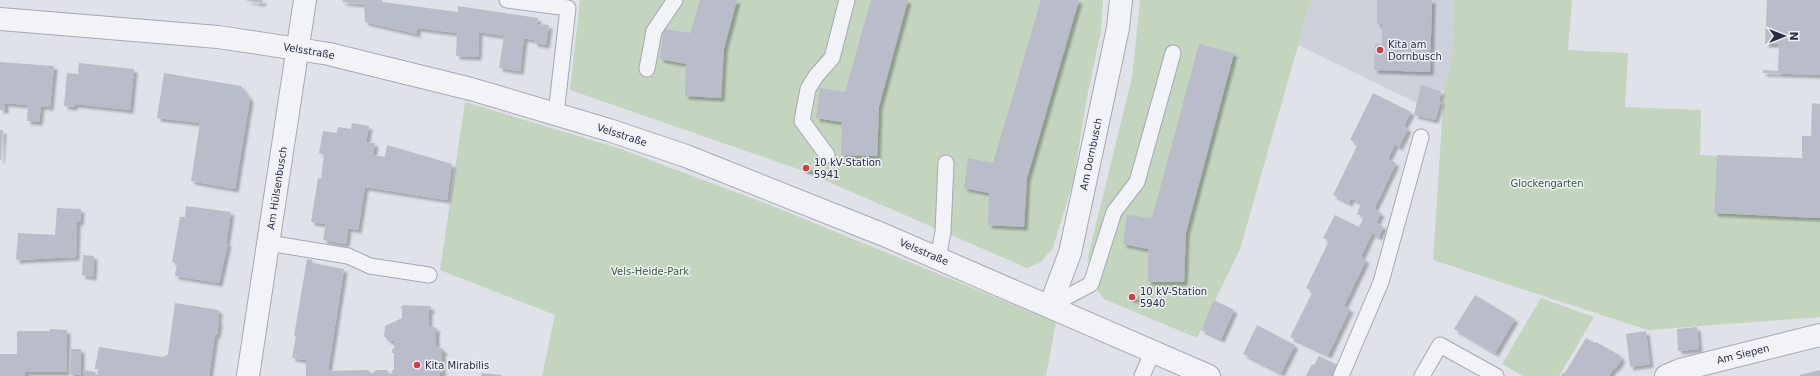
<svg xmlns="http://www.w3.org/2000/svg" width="1820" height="376" viewBox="0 0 1820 376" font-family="'DejaVu Sans',sans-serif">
<defs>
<filter id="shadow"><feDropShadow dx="3.5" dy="3.5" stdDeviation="1" flood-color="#0004"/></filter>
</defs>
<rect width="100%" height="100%" fill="#dfe2e9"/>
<path fill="#cdd1db" d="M 1311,0 L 1454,0 L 1452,54 L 1444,91 L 1421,86 L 1417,103 L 1298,45 Z"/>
<path fill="#c3d4bf" d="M 580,0 L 1103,0 L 1101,31 L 1087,97 L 1073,182 L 1053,248 L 1041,262 L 1027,268 L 801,170 L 570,90 Z
M 1140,0 L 1311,0 L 1240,249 L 1197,338 L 1104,299 L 1091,282 L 1088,256 L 1132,78 Z
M 1454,0 L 1572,0 L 1568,50 L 1628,53 L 1625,107 L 1701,110 L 1700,155 L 1717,156 L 1714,213 L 1820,218 L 1820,317 L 1648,330 L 1433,260 L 1444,91 L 1452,54 Z
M 465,102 L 618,148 L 765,203 L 1056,322 L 1046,376 L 542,376 L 555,315 L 440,270 Z
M 1541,298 L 1594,317 L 1559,376 L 1523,376 L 1502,364 Z"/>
<path fill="#b9bdc9" filter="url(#shadow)" d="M 244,0 L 263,0 L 262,3 Z
M 343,0 L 382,0 L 382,2 L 458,12 L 458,6 L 538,18 L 537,24 L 549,25 L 546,45 L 534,43 L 534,40 L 524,38 L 520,71 L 499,68 L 504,36 L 479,32 L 478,57 L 456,56 L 457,33 L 417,28 L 417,34 L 365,22 L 364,4 L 342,2 Z
M 700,0 L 737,0 L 724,48 L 721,98 L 685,96 L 686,64 L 660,59 L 664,29 L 690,33 Z
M 871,0 L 908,0 L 879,106 L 877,156 L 841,155 L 842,122 L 816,118 L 820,88 L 845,92 Z
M 1041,0 L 1079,0 L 1027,178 L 1024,227 L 988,225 L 989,193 L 964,188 L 968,158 L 993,163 Z
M 1377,0 L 1432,0 L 1430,72 L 1374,70 L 1375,44 L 1382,44 L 1382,24 L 1377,24 Z
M 1767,0 L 1820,0 L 1820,75 L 1763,73 L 1763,70 L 1778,71 L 1779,44 L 1765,44 Z
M 1199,44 L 1234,53 L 1186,232 L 1184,282 L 1148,282 L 1148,249 L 1123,244 L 1127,215 L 1152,218 Z
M 0,62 L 54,66 L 50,107 L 41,106 L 39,122 L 27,121 L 28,105 L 5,103 L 5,110 L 0,110 Z
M 79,63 L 134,69 L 130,110 L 75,104 L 74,107 L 64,106 L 67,73 L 78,74 Z
M 164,73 L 241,86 L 250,99 L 235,189 L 191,181 L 200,123 L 157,118 Z
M 1421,85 L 1441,91 L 1439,101 L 1441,101 L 1435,120 L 1414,115 Z
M 1373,93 L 1411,112 L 1404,126 L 1408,129 L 1399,147 L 1395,144 L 1388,159 L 1396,163 L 1374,209 L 1381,213 L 1376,223 L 1383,226 L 1379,237 L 1372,233 L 1361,257 L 1366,260 L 1344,306 L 1350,309 L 1328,355 L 1290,337 L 1313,291 L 1306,288 L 1329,241 L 1323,238 L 1335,215 L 1359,227 L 1364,217 L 1357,214 L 1361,203 L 1351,198 L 1349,203 L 1333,195 L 1358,144 L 1350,140 Z
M 1812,103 L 1820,104 L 1820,218 L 1714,213 L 1717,155 L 1802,158 L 1802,136 L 1811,136 Z
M 352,123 L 369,126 L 366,142 L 375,143 L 373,155 L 385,157 L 387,145 L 452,164 L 447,200 L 365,187 L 358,230 L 348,228 L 346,244 L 323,240 L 326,224 L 311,222 L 318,178 L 321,179 L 324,154 L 319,153 L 323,131 L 337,133 L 338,127 L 351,129 Z
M 0,130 L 3,130 L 1,160 L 0,160 Z
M 802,164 L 811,168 L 810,172 L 801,169 Z
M 186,206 L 231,212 L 226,243 L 228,243 L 219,283 L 175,276 L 177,263 L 172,262 L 180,217 L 185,217 Z
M 57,208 L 81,209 L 80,222 L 77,222 L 76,257 L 16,260 L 18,233 L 55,235 Z
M 83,255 L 94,256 L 93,277 L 82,275 Z
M 307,259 L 312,260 L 312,263 L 344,269 L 328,371 L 368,370 L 372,374 L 376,370 L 387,370 L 389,374 L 392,374 L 392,370 L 394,370 L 394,353 L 392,353 L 392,349 L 394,349 L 394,341 L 389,341 L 384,336 L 385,326 L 402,318 L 402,309 L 399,307 L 402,307 L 402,305 L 429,306 L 431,307 L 431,310 L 429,310 L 429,326 L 437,328 L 436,330 L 436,346 L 444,350 L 444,352 L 442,352 L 442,370 L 443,370 L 443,372 L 440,373 L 440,376 L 306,376 L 306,360 L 292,358 L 296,336 L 294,336 Z
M 1128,293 L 1138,295 L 1137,300 L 1127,298 Z
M 1475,295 L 1515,319 L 1495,353 L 1454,329 Z
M 1214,300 L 1234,310 L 1221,339 L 1201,330 Z
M 175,303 L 219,310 L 218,321 L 219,321 L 217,335 L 215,335 L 209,376 L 97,376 L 98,369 L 95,369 L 95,367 L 99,347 L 163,357 L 168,354 Z
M 1257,325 L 1295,345 L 1281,373 L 1243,354 Z
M 1697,327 L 1699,349 L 1678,351 L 1677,329 Z
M 50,329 L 67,330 L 66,372 L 25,372 L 25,376 L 0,376 L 0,354 L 17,354 L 17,331 L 50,331 Z
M 1646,331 L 1650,364 L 1630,367 L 1626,334 Z
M 1586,338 L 1595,343 L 1596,342 L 1621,356 L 1620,358 L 1622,359 L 1615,369 L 1614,368 L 1609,376 L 1561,376 L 1564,372 L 1565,373 Z
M 71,349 L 81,349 L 81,375 L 70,375 Z
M 1319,356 L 1338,365 L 1333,374 L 1332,374 L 1331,376 L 1306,376 L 1312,364 L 1314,365 Z
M 84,370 L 96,372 L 95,376 L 83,376 Z
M 1820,370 L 1820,376 L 1800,376 L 1800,375 Z
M 482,373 L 502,375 L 502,376 L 481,376 Z"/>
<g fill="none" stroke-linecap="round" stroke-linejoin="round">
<g stroke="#a4a8b4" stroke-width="17">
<path id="lane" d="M 507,0 L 568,8 L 556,114
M 647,69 L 654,31 L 675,0
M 827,155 L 802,121 L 808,89 L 816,76 L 832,58 L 847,0
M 268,243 L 348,256 L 370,266 L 429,275
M 938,258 L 943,232 L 946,163
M 1050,306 L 1091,284 L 1114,212 L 1137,182 L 1173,53
M 1142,376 L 1153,351
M 1341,376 L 1381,282 L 1421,137
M 1422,376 L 1440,345 L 1496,376"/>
</g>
<g stroke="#a4a8b4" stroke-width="24">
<path id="street" d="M 0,19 L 218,37 L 298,49 L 329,54 L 471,89 L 609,130 L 686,156 L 884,235 L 1209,376
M 1050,306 L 1070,253 L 1118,28 L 1121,0
M 248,376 L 305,0
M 1666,376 L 1680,370 L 1820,335"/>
</g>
<use href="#lane" stroke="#f2f3f7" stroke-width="15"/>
<use href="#street" stroke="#f2f3f7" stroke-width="22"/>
</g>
<g fill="#d73b44" stroke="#eff1f7" stroke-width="1.5">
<circle cx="1380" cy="50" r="4"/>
<circle cx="806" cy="168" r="4"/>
<circle cx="1132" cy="297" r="4"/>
<circle cx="417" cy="365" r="4"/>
</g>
<g text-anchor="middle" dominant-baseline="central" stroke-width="3" stroke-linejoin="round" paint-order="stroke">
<g font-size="10" fill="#272e42" stroke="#eff1f7" text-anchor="start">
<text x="1388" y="44">Kita am<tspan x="1388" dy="12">Dornbusch</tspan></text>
<text x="814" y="162">10 kV-Station<tspan x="814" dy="12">5941</tspan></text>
<text x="1140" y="291">10 kV-Station<tspan x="1140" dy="12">5940</tspan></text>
<text x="425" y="365">Kita Mirabilis</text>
</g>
<g font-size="10" fill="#272e42" stroke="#eff1f7">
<text transform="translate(309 51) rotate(10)">Velsstraße</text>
<text transform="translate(622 135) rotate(18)">Velsstraße</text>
<text transform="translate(1091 154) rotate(-78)">Am Dornbusch</text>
<text transform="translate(277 188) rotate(-81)">Am Hülsenbusch</text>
<text transform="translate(924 252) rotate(23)">Velsstraße</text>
<text transform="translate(1743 354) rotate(-14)">Am Siepen</text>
</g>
<g font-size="10" fill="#375e33" stroke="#eff1f7">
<text x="1547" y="183">Glockengarten</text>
<text x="650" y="271">Vels-Heide-Park</text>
</g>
</g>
<g transform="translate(1784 36) rotate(90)" stroke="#eff1f7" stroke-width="3" paint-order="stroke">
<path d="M0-3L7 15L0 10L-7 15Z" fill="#272e42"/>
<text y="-6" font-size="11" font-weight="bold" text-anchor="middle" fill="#272e42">N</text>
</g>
</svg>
